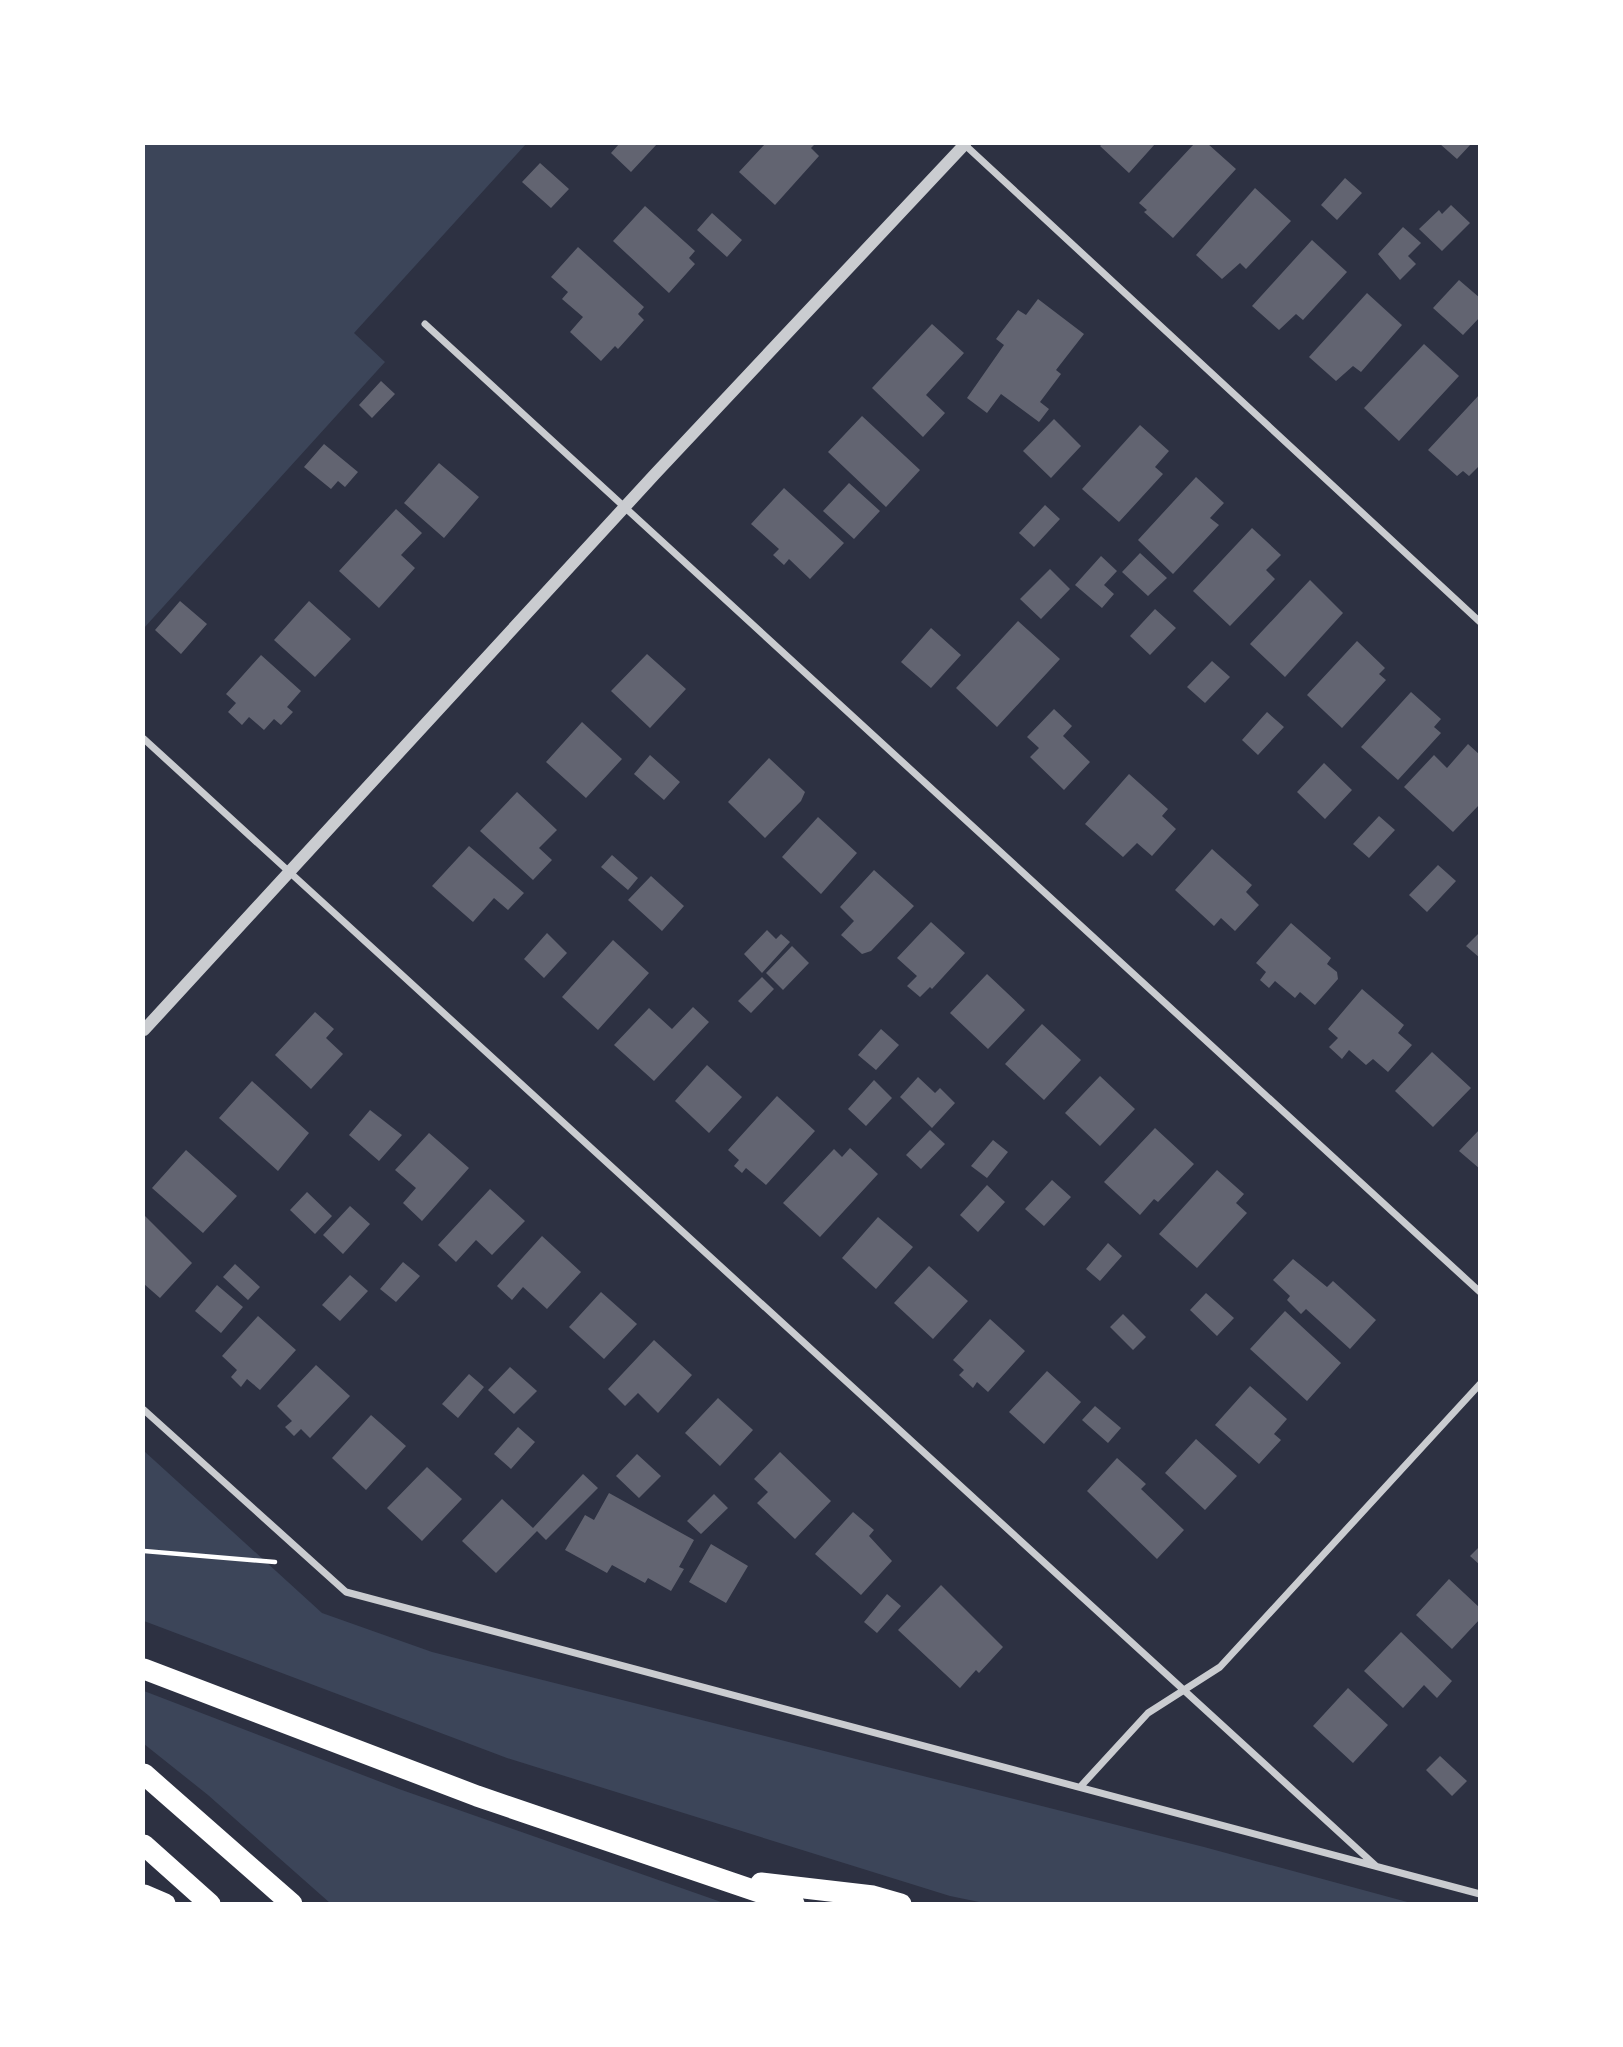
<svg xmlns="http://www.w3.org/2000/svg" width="1623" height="2047" viewBox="0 0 1623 2047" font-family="Poppins,sans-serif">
<rect width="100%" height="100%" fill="#2d3142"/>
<path fill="#3c4559" d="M 144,144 L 526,144 L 354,333 L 385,362 L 144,628 Z
M 144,1451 L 322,1613 L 432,1652 L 1204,1847 L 1411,1903 L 984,1903 L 950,1896 L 507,1758 L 144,1621 Z
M 144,1691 L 399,1789 L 724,1903 L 330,1903 L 208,1795 L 144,1744 Z"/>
<path fill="#626471" d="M 619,144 L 657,144 L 631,172 L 611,153 Z
M 765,144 L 815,144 L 811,148 L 819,156 L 775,205 L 739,172 Z
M 1102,144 L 1155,144 L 1129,173 L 1100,146 Z
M 1194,144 L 1208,144 L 1236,169 L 1173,238 L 1144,212 L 1147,210 L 1139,203 Z
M 1440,144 L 1471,144 L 1457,159 Z
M 540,163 L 569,189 L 551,208 L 522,182 Z
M 1345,178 L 1362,193 L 1337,220 L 1321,205 Z
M 1255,188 L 1291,221 L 1246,269 L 1240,263 L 1222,279 L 1196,255 Z
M 1451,205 L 1470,223 L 1442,251 L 1419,229 L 1439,210 L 1442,214 Z
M 645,206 L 695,251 L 689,258 L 695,264 L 669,293 L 613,241 Z
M 712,213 L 742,240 L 727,257 L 697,230 Z
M 1403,227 L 1421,243 L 1408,256 L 1416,264 L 1400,280 L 1378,254 Z
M 1312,240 L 1347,272 L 1303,320 L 1296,314 L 1279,330 L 1252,306 Z
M 578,247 L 644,307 L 638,314 L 644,320 L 618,349 L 615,346 L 601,361 L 570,332 L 583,317 L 562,299 L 568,292 L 551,277 Z
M 1459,280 L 1480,298 L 1480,317 L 1463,335 L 1433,308 Z
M 1367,293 L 1402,325 L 1361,372 L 1353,366 L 1336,381 L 1309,357 Z
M 1038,299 L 1084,334 L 1056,370 L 1061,374 L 1040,402 L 1049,409 L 1039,422 L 1001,394 L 987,413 L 967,398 L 1004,345 L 996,339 L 1018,310 L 1026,315 Z
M 932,324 L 964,353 L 926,395 L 945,413 L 923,437 L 872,388 Z
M 1424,344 L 1459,376 L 1399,441 L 1364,408 Z
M 381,381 L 395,394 L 372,418 L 359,405 Z
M 1480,394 L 1480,465 L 1469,476 L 1463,471 L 1457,476 L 1428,450 Z
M 862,416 L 920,470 L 886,507 L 828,452 Z
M 1054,419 L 1081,446 L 1051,478 L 1023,451 Z
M 1140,425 L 1169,451 L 1155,467 L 1163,474 L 1119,522 L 1082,489 Z
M 324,444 L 358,472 L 345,487 L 338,481 L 331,489 L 304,467 Z
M 439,463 L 479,497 L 444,538 L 404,503 Z
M 1196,477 L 1224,503 L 1210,518 L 1219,525 L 1173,574 L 1138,540 Z
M 849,483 L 880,511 L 854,539 L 823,511 Z
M 784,488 L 844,543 L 810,579 L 789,559 L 784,565 L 773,555 L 779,549 L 751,524 Z
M 1045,505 L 1060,519 L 1034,547 L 1019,533 Z
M 396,509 L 422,533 L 401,555 L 415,568 L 379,608 L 339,571 Z
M 1252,528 L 1281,555 L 1266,570 L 1275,579 L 1230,626 L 1193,591 Z
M 1140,553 L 1167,578 L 1148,596 L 1122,572 Z
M 1101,556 L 1117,571 L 1104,585 L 1114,594 L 1102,608 L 1075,585 Z
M 1050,569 L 1070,589 L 1041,619 L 1020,599 Z
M 1310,580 L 1343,613 L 1285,677 L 1250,644 Z
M 180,601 L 207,624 L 181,654 L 155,630 Z
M 309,601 L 351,639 L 315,677 L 274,640 Z
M 1155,609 L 1176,628 L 1150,655 L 1130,636 Z
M 1018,621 L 1060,659 L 997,727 L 956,688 Z
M 931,628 L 961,655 L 931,688 L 901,662 Z
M 1357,641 L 1385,668 L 1379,674 L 1386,680 L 1342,728 L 1307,695 Z
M 647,654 L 686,689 L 650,728 L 611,691 Z
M 261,655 L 301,691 L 287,707 L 293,712 L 281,725 L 274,719 L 264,730 L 249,717 L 242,725 L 228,712 L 236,703 L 226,694 Z
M 1212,661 L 1230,677 L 1205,703 L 1187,687 Z
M 1411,692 L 1441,719 L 1434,727 L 1441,733 L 1398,780 L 1361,747 Z
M 1054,709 L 1072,726 L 1063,736 L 1090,762 L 1064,790 L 1030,757 L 1039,748 L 1027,737 Z
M 1267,712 L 1284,727 L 1258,755 L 1242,740 Z
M 582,722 L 622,759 L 586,798 L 546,762 Z
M 1468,744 L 1480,755 L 1480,804 L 1453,832 L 1404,787 L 1434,755 L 1447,768 Z
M 650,755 L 680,782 L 664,800 L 634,774 Z
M 769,758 L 805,792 L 801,801 L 765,838 L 728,802 Z
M 1324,763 L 1352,790 L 1325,819 L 1297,792 Z
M 1129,774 L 1168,809 L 1162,816 L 1176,829 L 1152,856 L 1137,843 L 1123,857 L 1085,824 Z
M 517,792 L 557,830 L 539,848 L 552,860 L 533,880 L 480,831 Z
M 1379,816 L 1395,830 L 1369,858 L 1353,844 Z
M 818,817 L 857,853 L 821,894 L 782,857 Z
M 469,846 L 524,893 L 508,910 L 494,898 L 473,922 L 432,886 Z
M 1212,849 L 1252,885 L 1246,892 L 1259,905 L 1235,931 L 1221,918 L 1214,926 L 1175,890 Z
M 612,855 L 638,878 L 628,890 L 601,867 Z
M 1438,865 L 1456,881 L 1427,912 L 1409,895 Z
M 874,870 L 914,906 L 871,951 L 862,954 L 841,935 L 854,921 L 840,907 Z
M 651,876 L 684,906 L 662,931 L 628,900 Z
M 931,922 L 965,953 L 932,989 L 930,987 L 920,997 L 907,986 L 917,976 L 897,958 Z
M 1291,923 L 1331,958 L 1327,964 L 1337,972 L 1338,979 L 1315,1005 L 1300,992 L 1295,998 L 1275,981 L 1269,988 L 1260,980 L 1266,972 L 1256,963 Z
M 767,930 L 776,939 L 781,934 L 790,942 L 762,973 L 744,954 Z
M 1480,932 L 1480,958 L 1466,946 Z
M 547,933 L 567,953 L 544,978 L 524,959 Z
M 613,940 L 649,973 L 598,1030 L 562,997 Z
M 792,946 L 809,963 L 783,990 L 766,973 Z
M 987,974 L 1025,1010 L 988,1049 L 950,1013 Z
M 762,977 L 774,989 L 751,1013 L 738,1001 Z
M 1362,989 L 1404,1025 L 1398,1033 L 1412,1045 L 1388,1072 L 1373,1059 L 1366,1065 L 1349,1050 L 1342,1059 L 1329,1047 L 1338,1038 L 1328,1029 Z
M 693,1007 L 709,1022 L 654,1081 L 614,1045 L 649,1008 L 672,1029 Z
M 315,1012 L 334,1029 L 326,1038 L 343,1054 L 311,1089 L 275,1055 Z
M 1042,1024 L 1081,1060 L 1044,1100 L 1005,1064 Z
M 881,1029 L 899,1045 L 876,1070 L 858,1055 Z
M 1432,1052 L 1471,1088 L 1433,1127 L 1395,1091 Z
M 707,1065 L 742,1097 L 709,1133 L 675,1101 Z
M 1100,1076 L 1135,1109 L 1100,1146 L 1065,1113 Z
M 918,1077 L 935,1093 L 940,1088 L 955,1103 L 932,1128 L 900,1097 Z
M 874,1080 L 892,1098 L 866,1126 L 848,1109 Z
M 252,1081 L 309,1133 L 278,1171 L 219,1118 Z
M 777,1096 L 815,1131 L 766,1185 L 746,1168 L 742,1173 L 734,1166 L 739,1160 L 728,1150 Z
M 370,1110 L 402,1135 L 379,1161 L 349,1135 Z
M 1155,1128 L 1194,1164 L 1158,1202 L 1154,1199 L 1140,1215 L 1104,1182 Z
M 1480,1129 L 1480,1169 L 1459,1151 Z
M 930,1130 L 945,1144 L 921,1169 L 906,1155 Z
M 429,1133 L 469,1168 L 422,1221 L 403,1203 L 416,1188 L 395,1170 Z
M 993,1140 L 1008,1152 L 987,1178 L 971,1166 Z
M 850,1148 L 878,1174 L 820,1237 L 783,1203 L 834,1149 L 842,1157 Z
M 186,1150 L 237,1196 L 203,1233 L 152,1188 Z
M 1217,1170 L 1244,1194 L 1236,1203 L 1247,1213 L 1197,1268 L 1159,1234 Z
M 1052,1180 L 1071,1197 L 1044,1226 L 1025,1209 Z
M 987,1185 L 1005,1202 L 978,1232 L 960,1215 Z
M 490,1189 L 525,1221 L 492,1255 L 476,1240 L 456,1262 L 438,1245 Z
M 307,1192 L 332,1216 L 315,1234 L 290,1210 Z
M 350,1206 L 370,1224 L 343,1254 L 323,1235 Z
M 144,1215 L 192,1263 L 160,1298 L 144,1284 Z
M 878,1217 L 913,1247 L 876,1289 L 842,1258 Z
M 542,1236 L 581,1272 L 547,1309 L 523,1287 L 512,1300 L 497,1286 Z
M 1108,1243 L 1122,1256 L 1100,1281 L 1086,1269 Z
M 1293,1259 L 1327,1287 L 1333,1281 L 1376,1320 L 1350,1349 L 1306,1309 L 1301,1314 L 1287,1300 L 1290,1296 L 1273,1280 Z
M 403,1262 L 420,1276 L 396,1302 L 380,1289 Z
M 235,1264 L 260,1287 L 248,1300 L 223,1277 Z
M 929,1266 L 968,1301 L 933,1339 L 894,1303 Z
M 350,1275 L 368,1291 L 340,1321 L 322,1305 Z
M 217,1285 L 243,1307 L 221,1333 L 195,1311 Z
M 601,1292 L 637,1324 L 604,1359 L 569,1327 Z
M 1206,1293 L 1234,1318 L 1217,1336 L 1190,1310 Z
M 1285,1311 L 1341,1363 L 1307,1401 L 1250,1349 Z
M 1123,1314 L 1146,1337 L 1133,1350 L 1110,1327 Z
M 258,1316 L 296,1350 L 260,1390 L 247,1379 L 241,1387 L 231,1377 L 237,1370 L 222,1356 Z
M 990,1319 L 1025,1351 L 988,1392 L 977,1382 L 973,1388 L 959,1375 L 964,1370 L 953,1360 Z
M 654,1340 L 692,1375 L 658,1413 L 638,1393 L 625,1406 L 608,1389 Z
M 316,1365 L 350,1396 L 310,1438 L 301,1429 L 294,1436 L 285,1427 L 292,1421 L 277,1406 Z
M 510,1367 L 537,1391 L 514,1414 L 488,1390 Z
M 1047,1371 L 1081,1402 L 1044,1444 L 1009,1412 Z
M 469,1374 L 484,1387 L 458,1418 L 442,1404 Z
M 1250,1386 L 1287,1419 L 1274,1434 L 1281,1440 L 1259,1464 L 1215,1425 Z
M 718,1398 L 753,1430 L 720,1466 L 685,1433 Z
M 1095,1406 L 1121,1428 L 1108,1443 L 1082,1420 Z
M 371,1415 L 406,1446 L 366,1490 L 332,1458 Z
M 518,1427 L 535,1442 L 511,1469 L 494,1454 Z
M 1196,1439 L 1237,1476 L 1205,1510 L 1165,1473 Z
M 780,1452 L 831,1501 L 795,1539 L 757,1503 L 768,1492 L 754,1479 Z
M 637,1454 L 661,1476 L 639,1498 L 616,1476 Z
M 1117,1458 L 1146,1484 L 1141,1489 L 1184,1530 L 1157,1559 L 1087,1491 Z
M 427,1467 L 462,1499 L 422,1541 L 387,1508 Z
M 583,1474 L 598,1488 L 546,1540 L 537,1531 L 496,1573 L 462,1541 L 502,1499 L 533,1528 Z
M 609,1493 L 694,1540 L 679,1567 L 684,1569 L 671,1591 L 648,1578 L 645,1583 L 612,1565 L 607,1573 L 565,1550 L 585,1515 L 594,1520 Z
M 714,1494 L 728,1508 L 701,1534 L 687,1521 Z
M 853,1512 L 874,1530 L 869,1536 L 892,1561 L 861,1595 L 815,1554 Z
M 711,1544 L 748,1566 L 726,1603 L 689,1582 Z
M 1480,1546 L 1480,1565 L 1470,1556 Z
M 1449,1579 L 1480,1608 L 1480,1619 L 1452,1649 L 1416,1615 Z
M 941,1585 L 1003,1647 L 979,1673 L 976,1670 L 960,1688 L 898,1630 Z
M 887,1594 L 901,1606 L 877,1633 L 864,1622 Z
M 1401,1632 L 1452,1681 L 1437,1698 L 1424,1685 L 1403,1708 L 1364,1671 Z
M 1348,1688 L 1388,1725 L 1353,1763 L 1313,1726 Z
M 1440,1756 L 1467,1781 L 1452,1796 L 1426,1770 Z"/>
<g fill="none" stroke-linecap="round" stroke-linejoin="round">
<path stroke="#fff" stroke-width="4.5" d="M 144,1551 L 275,1562"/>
<path stroke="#caccd0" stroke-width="7" d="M 964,144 L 1480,622
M 425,324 L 1480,1292
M 144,739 L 1376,1866
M 144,1410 L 346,1592 L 1480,1894
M 1081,1786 L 1148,1713 L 1220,1667 L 1480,1384"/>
<path stroke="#caccd0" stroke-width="12" d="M 144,1030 L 655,474 L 965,144"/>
<path stroke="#fff" stroke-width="21" d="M 144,1669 L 477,1796 L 794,1904
M 144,1774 L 292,1904
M 144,1845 L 210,1904
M 761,1883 L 873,1896 L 901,1904
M 144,1895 L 165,1904"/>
</g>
<rect width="1623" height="2047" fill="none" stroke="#ffffff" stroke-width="290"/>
</svg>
